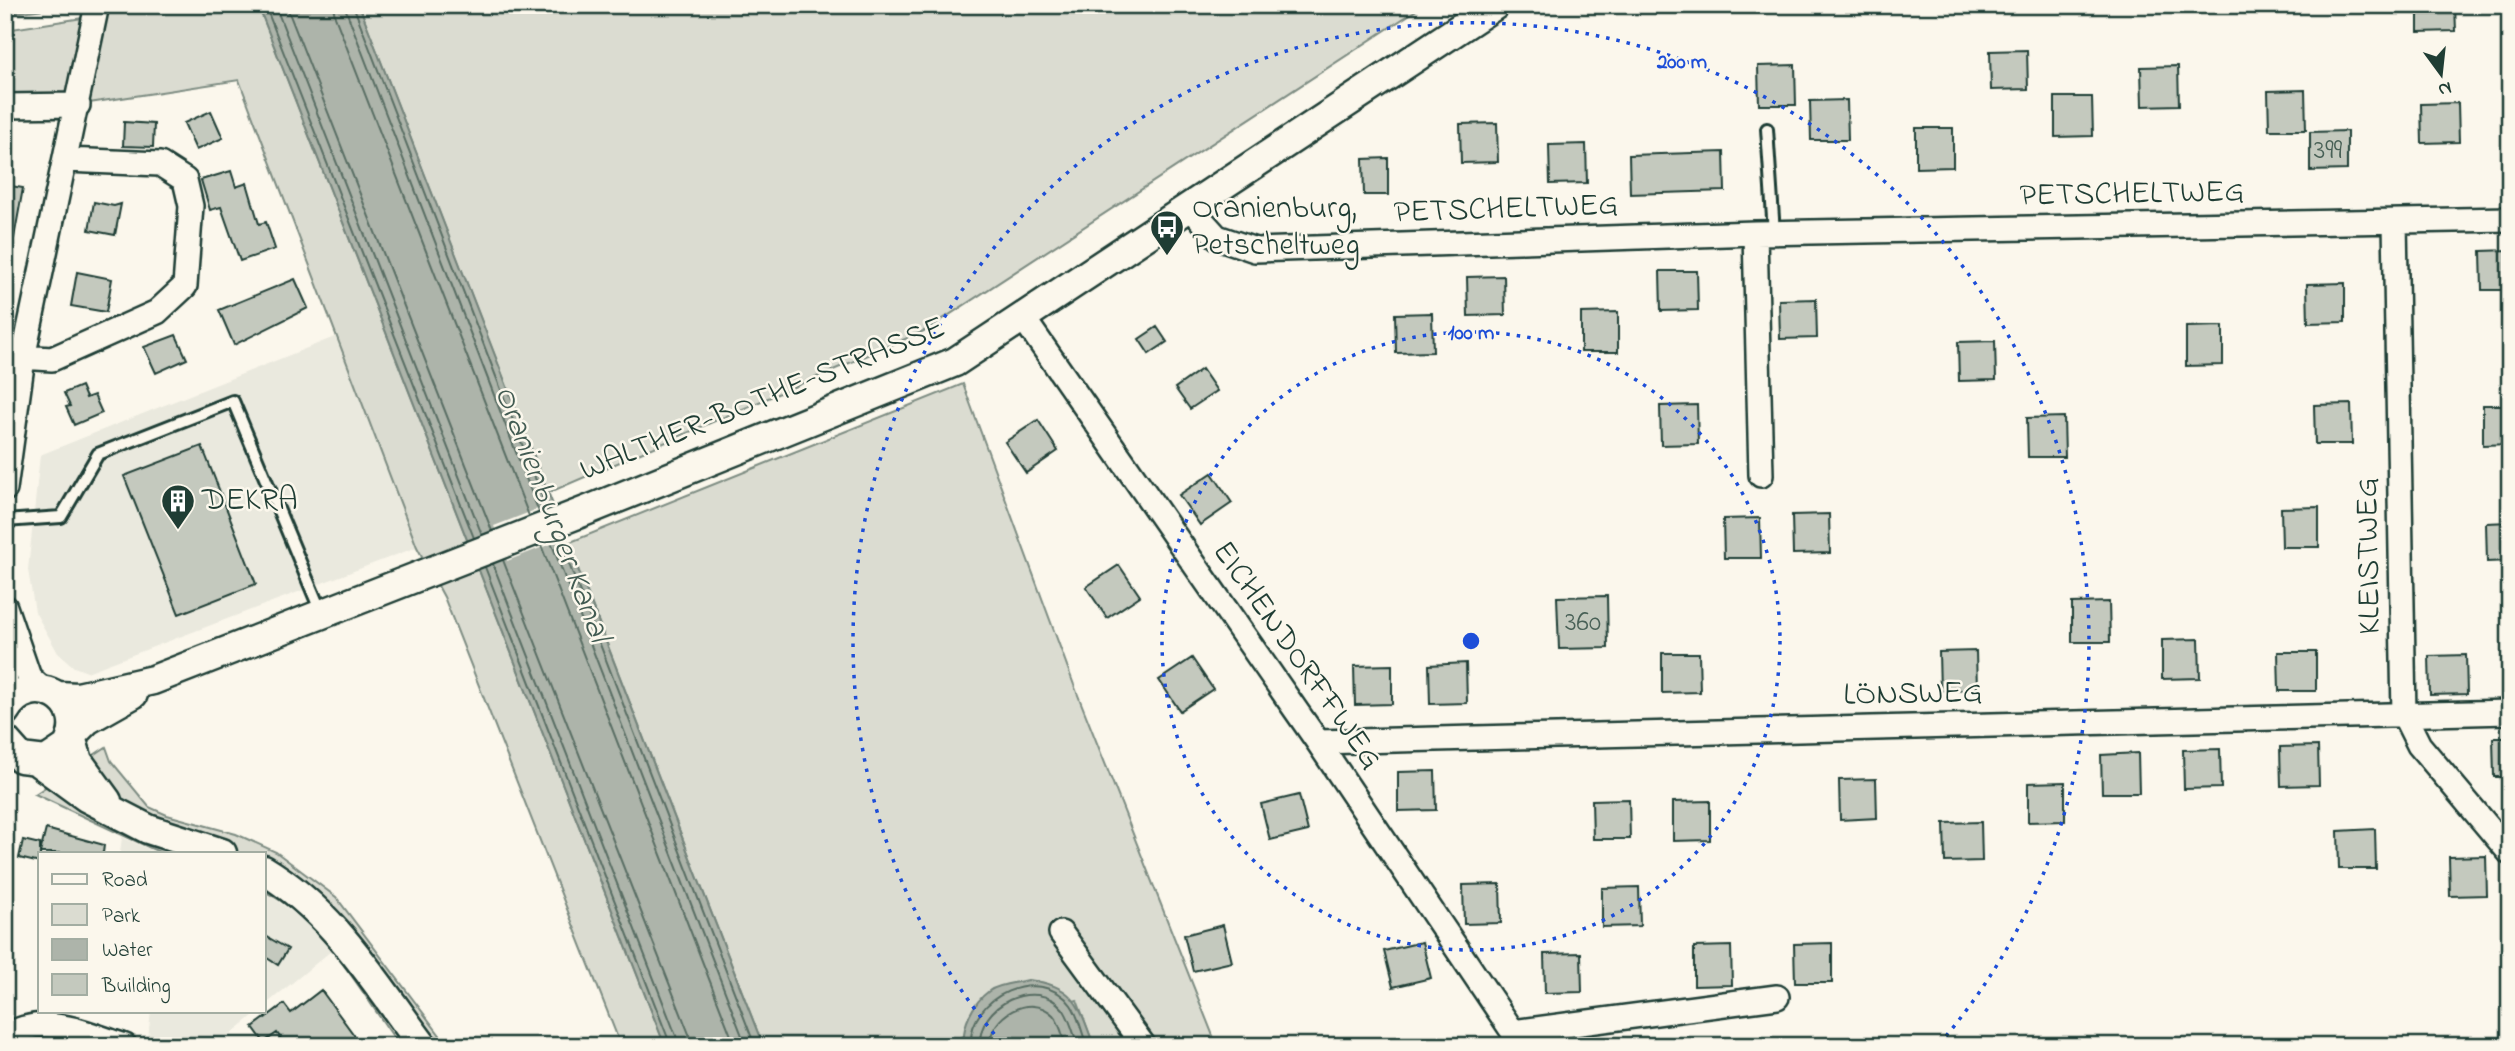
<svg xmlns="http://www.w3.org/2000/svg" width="2515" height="1051" viewBox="0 0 2515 1051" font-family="'Indie Flower',sans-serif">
<rect width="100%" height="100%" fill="#fbf7ec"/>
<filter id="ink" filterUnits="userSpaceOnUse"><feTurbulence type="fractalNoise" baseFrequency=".0143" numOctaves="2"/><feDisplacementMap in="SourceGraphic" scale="14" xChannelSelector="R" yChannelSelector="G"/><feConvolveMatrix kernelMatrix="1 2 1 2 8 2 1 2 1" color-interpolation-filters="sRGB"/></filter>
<g filter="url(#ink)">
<path fill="#eae9de" d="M 337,336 L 417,547 L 87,672 L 74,667 L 58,653 L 35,612 L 28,570 L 40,455 Z
M 122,837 L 153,851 L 161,853 L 120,853 Z
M 264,891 L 306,922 L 331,951 L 264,1006 Z
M 151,1011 L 259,1011 L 216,1046 L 189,1046 L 148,1038 Z"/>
<path fill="#dbdcd1" stroke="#7d8c82" stroke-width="2" d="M 5,5 L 75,5 L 5,14 Z
M 105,5 L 258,5 L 665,1046 L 621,1046 L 444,597 L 417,547 L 239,80 L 89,103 Z
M 359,5 L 1424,5 L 926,330 L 548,493 Z
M 89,17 L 66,99 L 5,100 L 5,30 Z
M 963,384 L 1074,685 L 1217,1046 L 1094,1046 L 1077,1000 L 962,1037 L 965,1046 L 763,1046 L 568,543 Z
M 106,747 L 111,761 L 149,807 L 167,815 L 236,834 L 276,852 L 336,897 L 448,1046 L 400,1046 C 362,994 324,921 264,891 L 264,853 L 161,853 L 35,794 Z"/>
<path fill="#adb4aa" stroke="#74847b" stroke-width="2" d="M 258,5 L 359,5 L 763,1046 L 665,1046 Z
M 1028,980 C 1075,985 1079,1005 1094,1046 L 965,1046 C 960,1027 974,1002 989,991 C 998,984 1016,983 1028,980 Z"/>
<path fill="#fbf7ec" d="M 548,505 L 561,540 L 507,561 L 494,526 Z"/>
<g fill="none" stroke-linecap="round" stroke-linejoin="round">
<path stroke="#586d63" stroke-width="2" d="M 265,5 L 474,538
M 275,5 L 482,535
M 286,5 L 492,531
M 333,5 L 335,17 L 529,516
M 344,5 L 539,512
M 353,5 L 547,509
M 559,538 L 755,1046
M 551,542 L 746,1046
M 541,545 L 735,1046
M 503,560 L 689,1034 L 690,1046
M 493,564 L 680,1046
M 485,567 L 671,1046
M 971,1046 C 967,996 1041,964 1071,1005 C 1079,1016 1082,1034 1087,1046
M 980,1046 C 977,1005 1035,976 1063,1009 C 1070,1018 1074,1035 1078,1046
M 990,1046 C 989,1016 1030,992 1053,1015 C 1060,1022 1063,1037 1066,1046"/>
</g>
<path fill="#c4c9be" stroke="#1f3d34" stroke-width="2" d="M 2418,5 L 2455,5 L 2456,31 L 2418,32 Z
M 2027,50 L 2028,89 L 1991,90 L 1990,51 Z
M 1795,65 L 1796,105 L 1759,105 L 1758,66 Z
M 2178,66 L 2179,105 L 2142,106 L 2141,67 Z
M 2305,90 L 2306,130 L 2269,130 L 2268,91 Z
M 2055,97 L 2092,97 L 2093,136 L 2055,137 Z
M 1847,100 L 1848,140 L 1811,140 L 1810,101 Z
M 2458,103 L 2459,142 L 2422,143 L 2421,104 Z
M 211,111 L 223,138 L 196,150 L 184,123 Z
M 124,122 L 154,124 L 153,147 L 123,146 Z
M 1497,123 L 1498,162 L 1461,163 L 1460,124 Z
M 1916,128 L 1953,128 L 1953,167 L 1916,168 Z
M 2347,131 L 2347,170 L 2310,171 L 2310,132 Z
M 1586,144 L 1587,183 L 1550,184 L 1549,145 Z
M 1724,152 L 1725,191 L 1630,194 L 1629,155 Z
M 1388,158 L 1388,195 L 1364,195 L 1363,159 Z
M 231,171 L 236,187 L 247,183 L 259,224 L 266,222 L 275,249 L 240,261 L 221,207 L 210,210 L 201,180 Z
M 5,185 L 23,188 L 14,238 L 5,237 Z
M 94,202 L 114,206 L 121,204 L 115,235 L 89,230 Z
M 2510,250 L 2510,290 L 2482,290 L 2481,251 Z
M 1660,271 L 1697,271 L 1698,310 L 1661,311 Z
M 77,272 L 112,279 L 106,312 L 71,306 Z
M 1504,276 L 1505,315 L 1468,316 L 1467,277 Z
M 295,279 L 308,308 L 234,345 L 219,310 Z
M 2345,283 L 2345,322 L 2308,323 L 2307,284 Z
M 1816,299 L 1817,338 L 1780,339 L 1779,300 Z
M 1618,312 L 1618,352 L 1581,352 L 1581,313 Z
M 1432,313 L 1433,352 L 1396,353 L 1395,314 Z
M 2223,326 L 2223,365 L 2186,366 L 2186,327 Z
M 1157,327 L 1167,342 L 1149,354 L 1139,339 Z
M 176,335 L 187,359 L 156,373 L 144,347 Z
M 1995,341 L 1996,380 L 1959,381 L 1958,342 Z
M 1202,369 L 1217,391 L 1190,409 L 1175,388 Z
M 81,386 L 86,398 L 94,395 L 102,413 L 74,425 L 66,407 L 70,406 L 64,393 Z
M 2351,404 L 2352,444 L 2315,444 L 2314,405 Z
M 1697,405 L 1698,444 L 1661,445 L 1660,406 Z
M 2483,405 L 2510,405 L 2510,444 L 2483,445 Z
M 2064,417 L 2065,457 L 2028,457 L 2027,418 Z
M 1038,420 L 1058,451 L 1026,473 L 1005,442 Z
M 202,446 L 256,584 L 179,614 L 124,476 Z
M 1212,473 L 1232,503 L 1200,525 L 1179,495 Z
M 2319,507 L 2319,547 L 2282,547 L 2281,508 Z
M 1829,514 L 1830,553 L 1793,554 L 1792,515 Z
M 1760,518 L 1761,558 L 1724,558 L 1723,519 Z
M 2510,522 L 2510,561 L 2487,562 L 2486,523 Z
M 1119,565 L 1140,596 L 1107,618 L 1086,587 Z
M 1607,596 L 1608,648 L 1559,649 L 1557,597 Z
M 2109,602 L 2110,642 L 2072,642 L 2072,603 Z
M 2199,639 L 2200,678 L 2162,679 L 2162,640 Z
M 1976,651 L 1977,690 L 1940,691 L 1939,652 Z
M 2278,652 L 2316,652 L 2316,691 L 2279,691 Z
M 1662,653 L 1699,653 L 1700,692 L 1662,693 Z
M 2466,655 L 2467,694 L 2430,695 L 2429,656 Z
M 1192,658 L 1213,689 L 1180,711 L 1159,680 Z
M 1466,663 L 1467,703 L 1430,704 L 1429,665 Z
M 1392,665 L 1392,704 L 1355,705 L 1354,666 Z
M 2493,738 L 2510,738 L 2510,777 L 2494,777 Z
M 2318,746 L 2319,785 L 2281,786 L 2280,747 Z
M 2220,749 L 2221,788 L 2184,789 L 2183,750 Z
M 2138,753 L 2139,793 L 2102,793 L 2101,755 Z
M 1435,771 L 1436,810 L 1398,811 L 1398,772 Z
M 1876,779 L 1877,818 L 1840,820 L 1839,780 Z
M 2065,782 L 2065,821 L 2028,822 L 2028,783 Z
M 1299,795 L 1308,831 L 1270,840 L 1261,804 Z
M 1629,799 L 1630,839 L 1593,839 L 1592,800 Z
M 1710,801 L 1710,840 L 1673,841 L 1673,802 Z
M 1981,822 L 1982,861 L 1945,862 L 1944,823 Z
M 46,829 L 104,845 L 103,853 L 40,853 Z
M 2375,829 L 2376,869 L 2339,869 L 2338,831 Z
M 23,840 L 40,844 L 40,863 L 19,858 Z
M 2486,856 L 2487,895 L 2450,896 L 2449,857 Z
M 1500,884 L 1501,923 L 1464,924 L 1463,885 Z
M 1639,887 L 1640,926 L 1602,927 L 1602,888 Z
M 1223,925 L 1232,962 L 1193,971 L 1184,935 Z
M 264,935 L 288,949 L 278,965 L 264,956 Z
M 1422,942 L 1431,978 L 1393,987 L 1384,951 Z
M 1832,943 L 1832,983 L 1795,983 L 1794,944 Z
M 1731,946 L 1732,985 L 1694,986 L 1694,947 Z
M 1581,953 L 1582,992 L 1545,993 L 1544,954 Z
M 321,990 L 362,1046 L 286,1046 L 277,1033 L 264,1042 L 253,1027 L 284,1004 L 291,1013 Z"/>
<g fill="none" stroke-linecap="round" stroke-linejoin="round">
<g stroke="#1f3d34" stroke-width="16">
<path id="service" d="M 1767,129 L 1774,233
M 5,521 L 61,517 L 98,454 L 233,401 L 321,612"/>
</g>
<g stroke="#1f3d34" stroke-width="28">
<path id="minor" d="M 5,106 L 78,105
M 1190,207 L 1217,237 L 1255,250 L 1755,233 L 2510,219
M 2395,222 L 2404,715 L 2419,745 L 2510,853
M 1755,233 L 1761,475
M 1024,319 L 1318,742 L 1513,1032 L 1517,1046
M 5,356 L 52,359 L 157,312 L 185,286 L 191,206 L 185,180 L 160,164 L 66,160
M 5,489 L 23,358 L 97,5
M 5,607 L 29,677 L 43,690
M 5,673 L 8,707
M 1318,742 L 2510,712
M 1061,933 L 1144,1046
M 1513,1032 L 1777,997
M 5,1037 C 44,1012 85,1033 125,1046"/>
</g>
<g stroke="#1f3d34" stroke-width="33">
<path id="tertiary" d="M 58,696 L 78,697 L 153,680 L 588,510 L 955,362 L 1495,5
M 5,711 C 31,666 93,701 67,747 L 46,761 L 21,758 L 5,740
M 74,733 L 87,720 L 133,694
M 72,740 L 78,761 L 107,801
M 38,762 L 86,797 L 148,829 L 222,853
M 264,870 C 335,913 374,981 423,1046"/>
</g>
<use href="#service" stroke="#fbf7ec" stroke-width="10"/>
<use href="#minor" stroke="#fbf7ec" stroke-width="23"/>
<use href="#tertiary" stroke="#fbf7ec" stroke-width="28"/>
</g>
</g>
<g fill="none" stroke="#1d4ed8" stroke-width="3.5" stroke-dasharray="3.5 7">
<circle cx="1471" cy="641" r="309"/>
<path d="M1001 1042A618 618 0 1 1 1941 1042"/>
</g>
<defs>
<g id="bus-pin" transform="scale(1.75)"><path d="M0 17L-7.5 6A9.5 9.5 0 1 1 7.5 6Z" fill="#1f3d34" stroke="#fbf7ec"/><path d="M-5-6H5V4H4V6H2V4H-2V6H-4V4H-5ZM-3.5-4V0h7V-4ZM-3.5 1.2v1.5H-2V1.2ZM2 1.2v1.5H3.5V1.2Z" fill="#fff"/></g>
<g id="building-pin" transform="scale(1.75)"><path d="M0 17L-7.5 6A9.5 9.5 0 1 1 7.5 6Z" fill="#1f3d34" stroke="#fbf7ec"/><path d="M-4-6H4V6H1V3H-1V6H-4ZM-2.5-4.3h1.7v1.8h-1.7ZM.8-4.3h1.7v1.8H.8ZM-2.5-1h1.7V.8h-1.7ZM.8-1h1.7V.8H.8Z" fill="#fff"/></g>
</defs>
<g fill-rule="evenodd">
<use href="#bus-pin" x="1167" y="227"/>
<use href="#building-pin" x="178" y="501"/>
</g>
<g text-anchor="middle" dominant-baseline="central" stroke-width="5" stroke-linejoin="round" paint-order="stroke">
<g font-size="28" fill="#486056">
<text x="2328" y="151">399</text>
<text x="1583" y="623">360</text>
</g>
<g font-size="32" fill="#1f3d34" stroke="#fbf7ec">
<text transform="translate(2132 195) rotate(-1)">PETSCHELTWEG</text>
<text transform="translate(1506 210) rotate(-2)">PETSCHELTWEG</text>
<text transform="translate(763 400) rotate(-22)">WALTHER-BOTHE-STRASSE</text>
<text transform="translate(2370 556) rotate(-91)">KLEISTWEG</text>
<text transform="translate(1296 656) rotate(55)">EICHENDORFFWEG</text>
<text transform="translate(1913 695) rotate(-1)">LÖNSWEG</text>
</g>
<g font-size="32" fill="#1f3d34" stroke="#fbf7ec" text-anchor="start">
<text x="1192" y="209">Oranienburg,<tspan x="1192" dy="37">Petscheltweg</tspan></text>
<text x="202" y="501">DEKRA</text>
</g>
<g font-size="33" font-style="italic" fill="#425b52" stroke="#fbf7ec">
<text transform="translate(551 514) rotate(69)">Oranienburger Kanal</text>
</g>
</g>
<circle cx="1471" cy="641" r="10" fill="#1d4ed8" stroke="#fbf7ec" stroke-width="3.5"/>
<g font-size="21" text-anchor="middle" font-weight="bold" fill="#1d4ed8" stroke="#fbf7ec" stroke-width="5" stroke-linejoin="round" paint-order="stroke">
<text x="1682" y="68">200 m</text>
<text x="1471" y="339">100 m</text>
</g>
<rect width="2515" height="1051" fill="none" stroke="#fbf7ec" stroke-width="28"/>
<rect x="14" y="14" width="2487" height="1023" fill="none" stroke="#1f3d34" stroke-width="2.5" filter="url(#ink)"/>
<rect x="38" y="852" width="228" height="161" fill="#fbf7ec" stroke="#a3ada2" stroke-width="2"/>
<rect x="52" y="874" width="35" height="10" fill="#fbf7ec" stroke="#a3ada2" stroke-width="2"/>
<text x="102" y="886" font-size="21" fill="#1f3d34">Road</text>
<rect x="52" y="904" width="35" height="21" fill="#dbdcd1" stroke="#a3ada2" stroke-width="2"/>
<text x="102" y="922" font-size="21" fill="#1f3d34">Park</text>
<rect x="52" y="939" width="35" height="21" fill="#adb4aa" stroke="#a3ada2" stroke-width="2"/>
<text x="102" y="956" font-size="21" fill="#1f3d34">Water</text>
<rect x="52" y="974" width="35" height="21" fill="#c4c9be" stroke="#a3ada2" stroke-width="2"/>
<text x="102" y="992" font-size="21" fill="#1f3d34">Building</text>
<g transform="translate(2441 74) rotate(165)" stroke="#fbf7ec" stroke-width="5" paint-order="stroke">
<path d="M0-5L12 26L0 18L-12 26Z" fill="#1f3d34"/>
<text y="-10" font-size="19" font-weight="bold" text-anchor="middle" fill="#1f3d34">N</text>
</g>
</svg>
